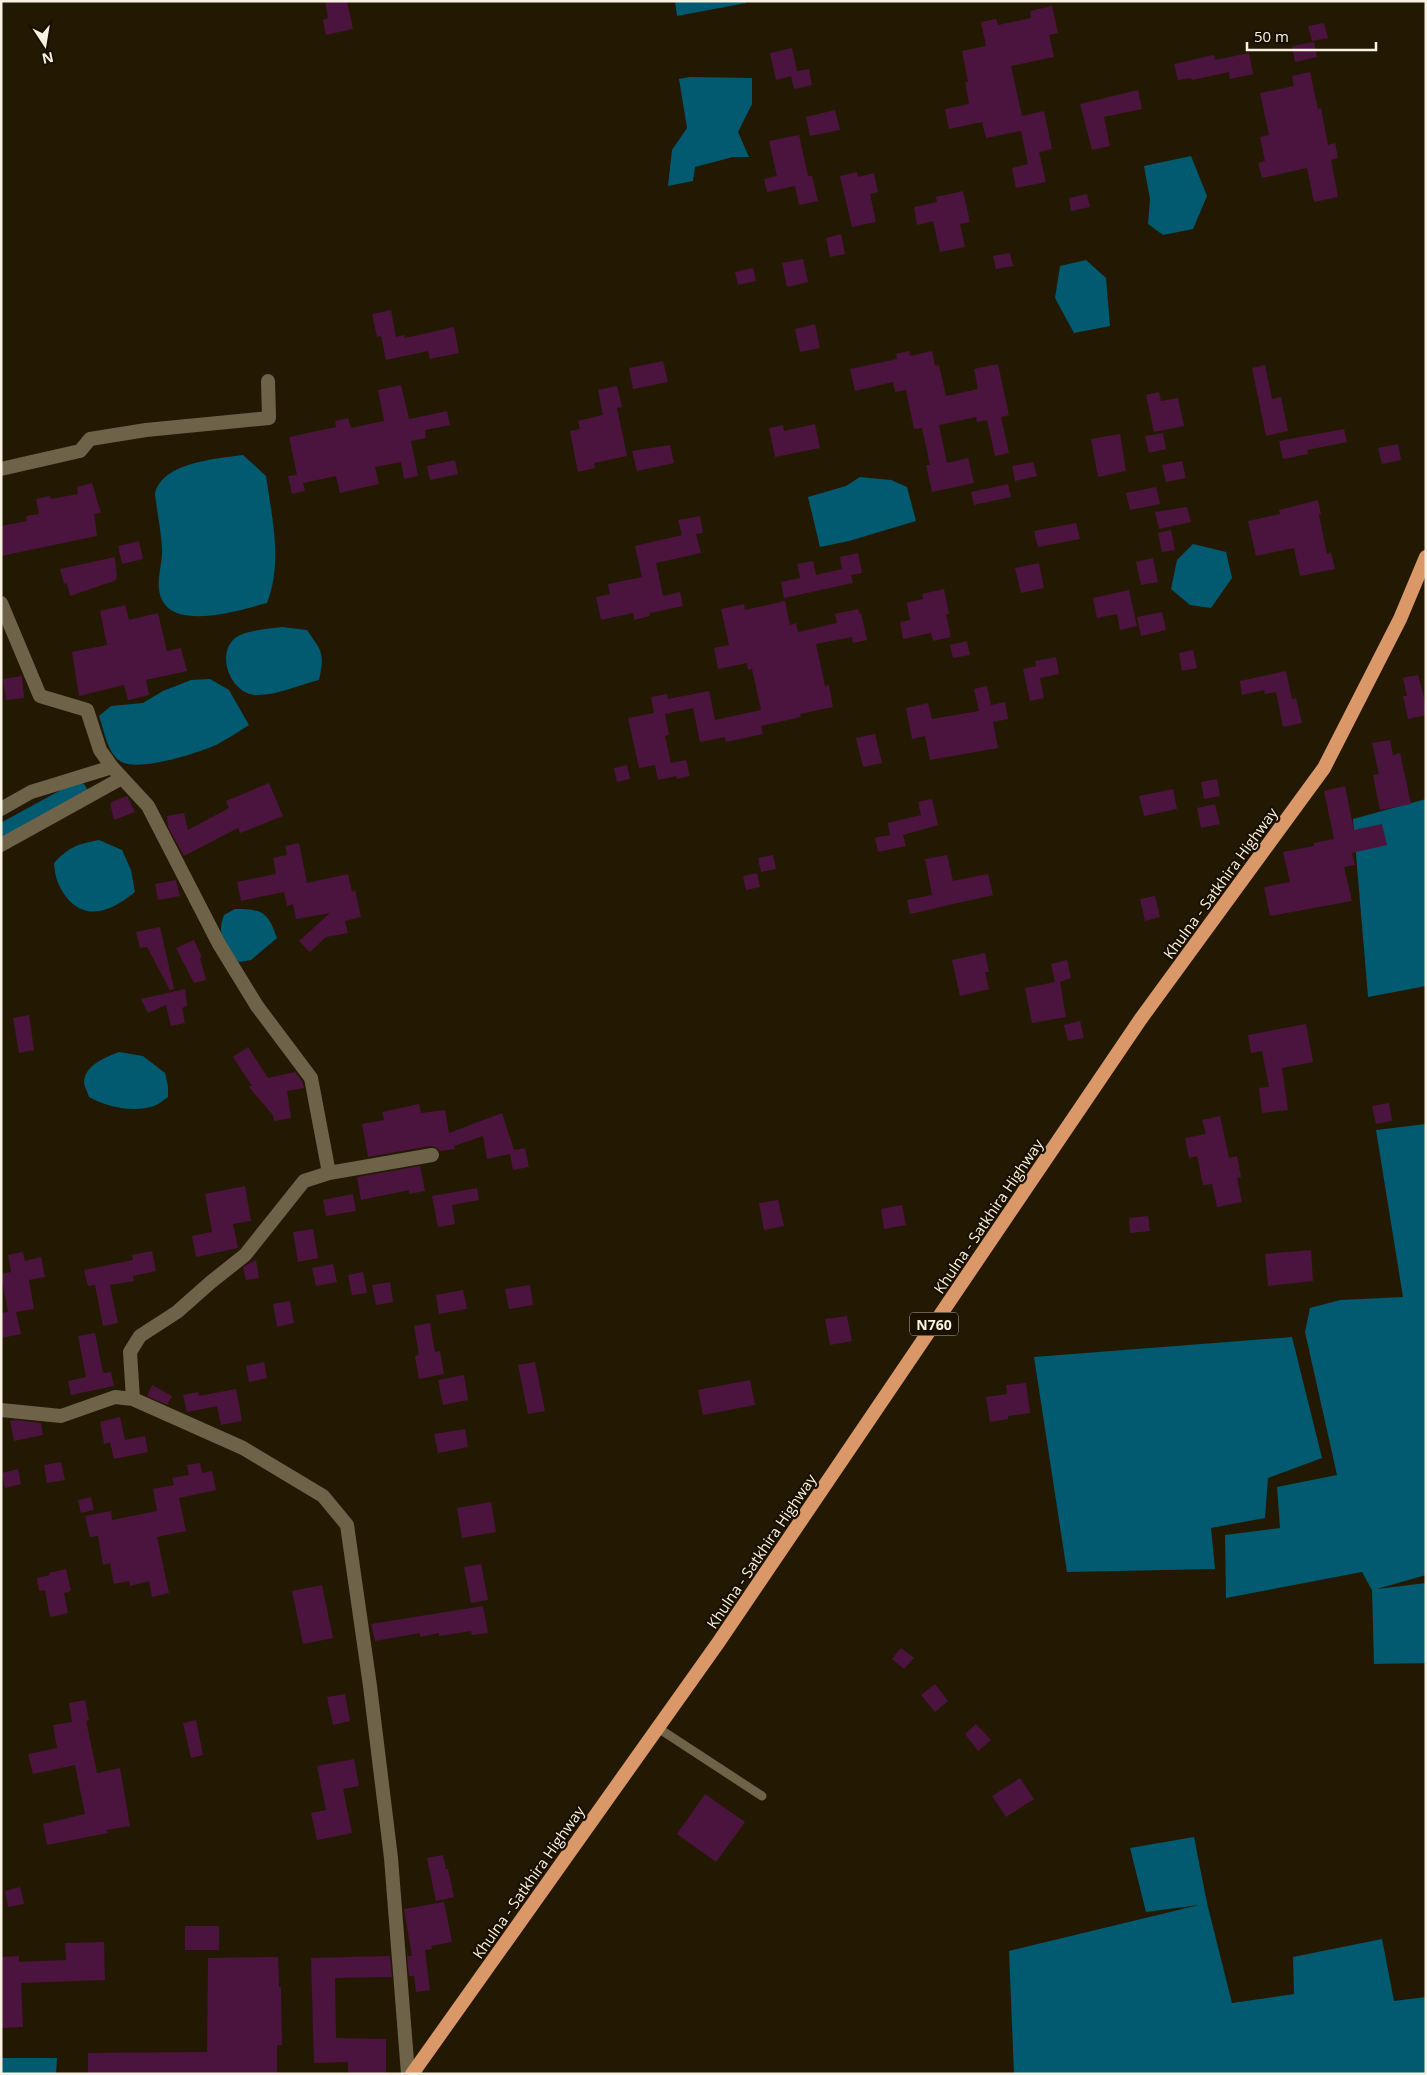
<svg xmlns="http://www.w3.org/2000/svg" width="1427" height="2075" viewBox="0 0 1427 2075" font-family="'Open Sans',sans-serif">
<rect width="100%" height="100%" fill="#231902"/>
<path fill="#015a6f" d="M 675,1 L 746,1 L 746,3 L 677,16 Z
M 690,77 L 752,78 L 752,104 L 738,132 L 749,157 L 733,157 L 695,167 L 693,181 L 668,186 L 672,150 L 687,128 L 679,79 Z
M 1191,156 L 1207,196 L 1193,229 L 1163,235 L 1148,224 L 1150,199 L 1144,166 Z
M 1086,260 L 1106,278 L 1110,326 L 1074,333 L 1055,298 L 1060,266 Z
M 243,455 L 266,476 C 272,519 283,561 267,603 C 243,609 177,631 162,600 C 154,583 163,566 162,548 C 161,530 157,512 155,494 C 162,462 216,459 243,455 Z
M 860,477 L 891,480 L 907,487 L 916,521 L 849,541 L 820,547 L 808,497 L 846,486 Z
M 1193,544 L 1226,552 L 1232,578 L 1211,608 L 1190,605 L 1171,589 L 1177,560 Z
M 282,627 L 307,630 C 322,652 325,653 319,680 C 299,685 276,696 255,695 C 231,693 216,656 234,639 C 244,630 269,629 282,627 Z
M 210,679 L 229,690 L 249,725 C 238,732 227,739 216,745 C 198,753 136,773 120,761 C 107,752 104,730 99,716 L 111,706 L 143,703 L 163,691 L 191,680 Z
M 1426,799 L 1426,986 L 1368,997 L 1353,819 Z
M 99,840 L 122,850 L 131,870 L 135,892 C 114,909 88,923 67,898 C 58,886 55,878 54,863 C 70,846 78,844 99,840 Z
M 235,909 C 263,909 268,912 277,938 L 251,960 L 239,962 C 225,948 216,935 224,915 Z
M 119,1052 L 143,1056 L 165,1073 L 168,1086 L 168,1097 C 163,1100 159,1104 154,1106 C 134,1113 107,1107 89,1097 C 88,1093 84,1086 84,1082 C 85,1065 106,1057 119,1052 Z
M 1426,1124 L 1426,1575 L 1377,1589 L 1426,1583 L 1426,1663 L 1374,1664 L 1372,1590 L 1362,1572 L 1226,1598 L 1225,1535 L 1280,1528 L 1277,1487 L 1337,1475 L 1305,1332 L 1310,1308 L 1340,1300 L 1403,1297 L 1376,1130 Z
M 1292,1337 L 1322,1458 L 1268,1478 L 1265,1518 L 1211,1528 L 1215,1569 L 1067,1572 L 1034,1357 Z
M 1194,1837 L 1207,1903 L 1232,2003 L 1294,1994 L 1293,1957 L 1382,1939 L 1394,2001 L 1426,1997 L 1426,2074 L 1014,2074 L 1009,1951 L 1199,1905 L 1146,1912 L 1130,1848 Z
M 1,2058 L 57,2058 L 56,2074 L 1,2074 Z"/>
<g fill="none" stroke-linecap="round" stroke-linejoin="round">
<path stroke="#015a6f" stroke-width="18" d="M 1,833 L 78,791"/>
</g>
<path fill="#4b143e" d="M 325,1 L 347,1 L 353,29 L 326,35 L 323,20 L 328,18 Z
M 1052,6 L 1058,33 L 1049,35 L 1054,57 L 1011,66 L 1022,116 L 1044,111 L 1052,149 L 1039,152 L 1046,182 L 1016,188 L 1012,168 L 1028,164 L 1021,131 L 986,138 L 982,122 L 949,129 L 945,109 L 969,104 L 965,82 L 968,82 L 962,51 L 986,46 L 981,22 L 996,19 L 998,25 L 1031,18 L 1030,11 Z
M 1324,23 L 1328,38 L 1312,41 L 1308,26 Z
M 1314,42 L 1317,57 L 1295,62 L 1292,46 Z
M 792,48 L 797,71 L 809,69 L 812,85 L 794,89 L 791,76 L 776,80 L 770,53 Z
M 1249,53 L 1253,74 L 1230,79 L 1229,72 L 1192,80 L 1191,78 L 1178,80 L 1174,64 L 1214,55 L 1215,60 Z
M 1310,72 L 1318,109 L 1321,108 L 1328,145 L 1335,143 L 1338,158 L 1331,160 L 1338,197 L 1314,202 L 1307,168 L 1262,178 L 1258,163 L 1265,161 L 1260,137 L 1269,135 L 1260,93 L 1294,86 L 1292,76 Z
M 1138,90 L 1142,109 L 1104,117 L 1110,146 L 1092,150 L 1080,104 Z
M 835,110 L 840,130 L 810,136 L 806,117 Z
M 799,135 L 808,176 L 812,176 L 818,201 L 799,205 L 795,186 L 767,192 L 764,179 L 777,176 L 769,141 Z
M 857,172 L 858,177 L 874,173 L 878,192 L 870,194 L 876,222 L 852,227 L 840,176 Z
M 963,191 L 970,222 L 960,224 L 965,247 L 940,252 L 933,221 L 917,225 L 914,207 L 937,202 L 936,197 Z
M 1087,194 L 1090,207 L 1071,211 L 1069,198 Z
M 841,234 L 845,254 L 830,257 L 826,238 Z
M 1010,253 L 1013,266 L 996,269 L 993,256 Z
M 803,259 L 808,282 L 787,287 L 782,263 Z
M 753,268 L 756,281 L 738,285 L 735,272 Z
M 391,310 L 396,337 L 404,335 L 405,338 L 454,327 L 459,353 L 430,359 L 428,351 L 386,360 L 381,336 L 377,337 L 372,314 Z
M 815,324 L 820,348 L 800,352 L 795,329 Z
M 909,351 L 910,356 L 932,351 L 935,366 L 939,365 L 946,396 L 978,389 L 974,369 L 998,364 L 1009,415 L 1001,417 L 1009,453 L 995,456 L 987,420 L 977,422 L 976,417 L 939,425 L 947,463 L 968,458 L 974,483 L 932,492 L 926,465 L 930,465 L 922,428 L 914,429 L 906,390 L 895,392 L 893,382 L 855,391 L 850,369 L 897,359 L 896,354 Z
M 663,361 L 668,382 L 633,389 L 629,368 Z
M 1265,365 L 1272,399 L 1281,397 L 1288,431 L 1266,436 L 1252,368 Z
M 401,385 L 409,419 L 447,411 L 450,425 L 425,430 L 426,438 L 411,441 L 418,476 L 404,479 L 401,462 L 375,467 L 379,484 L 340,493 L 336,476 L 303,483 L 305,491 L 292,494 L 288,476 L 297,475 L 289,437 L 336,427 L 335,421 L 348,418 L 351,428 L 384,421 L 378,390 Z
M 617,386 L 622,407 L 617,408 L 627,456 L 594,463 L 595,468 L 578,472 L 570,431 L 580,429 L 578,421 L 603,415 L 598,390 Z
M 1159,392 L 1161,401 L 1178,398 L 1184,426 L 1154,432 L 1146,395 Z
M 815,424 L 820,448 L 775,457 L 769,428 L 783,425 L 784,431 Z
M 1344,429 L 1347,442 L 1307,450 L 1308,454 L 1283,459 L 1279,441 Z
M 1163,433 L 1166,449 L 1149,453 L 1145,436 Z
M 1120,434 L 1126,471 L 1098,477 L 1091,439 Z
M 1398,444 L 1401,460 L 1382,464 L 1378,448 Z
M 670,445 L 674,463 L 637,471 L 632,451 Z
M 455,460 L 458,474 L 430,480 L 427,466 Z
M 1182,461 L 1186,478 L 1166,482 L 1162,465 Z
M 1033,462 L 1037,476 L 1015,481 L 1012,466 Z
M 92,483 L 101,513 L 94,514 L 97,536 L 1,556 L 1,526 L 27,521 L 26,516 L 39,514 L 36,499 L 50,496 L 51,499 L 78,494 L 77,487 Z
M 1008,484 L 1011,497 L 974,505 L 971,492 Z
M 1156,487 L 1160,504 L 1130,510 L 1126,493 Z
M 1318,500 L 1321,514 L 1319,515 L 1327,554 L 1331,553 L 1335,569 L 1300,576 L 1294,548 L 1256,556 L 1248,521 L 1280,514 L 1279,510 Z
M 1187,507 L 1191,522 L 1159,529 L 1155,512 Z
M 700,516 L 703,533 L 696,534 L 701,553 L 656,563 L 663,596 L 680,592 L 683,606 L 650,613 L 650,616 L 634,620 L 633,613 L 601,620 L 596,597 L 610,594 L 608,584 L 642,577 L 635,546 L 682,535 L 678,520 Z
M 1076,523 L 1080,539 L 1038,547 L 1034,531 Z
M 1171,530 L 1175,550 L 1162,552 L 1158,533 Z
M 139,541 L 143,559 L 122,564 L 118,546 Z
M 858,553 L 862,573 L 851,575 L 853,583 L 784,598 L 781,582 L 800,578 L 797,564 L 813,561 L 816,575 L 842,569 L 840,557 Z
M 115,557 L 117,578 L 114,581 L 70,596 L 67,583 L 64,584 L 60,569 Z
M 1153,558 L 1158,582 L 1141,585 L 1136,562 Z
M 1039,563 L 1044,588 L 1021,593 L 1015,568 Z
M 944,589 L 949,614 L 946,614 L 951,637 L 933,641 L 931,633 L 903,639 L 900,622 L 910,620 L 907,603 L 923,599 L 922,594 Z
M 1129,590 L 1137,626 L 1120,630 L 1117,614 L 1097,618 L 1093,598 Z
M 785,601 L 790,625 L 796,623 L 798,632 L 837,623 L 835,614 L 858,609 L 860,614 L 861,613 L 867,640 L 853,643 L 852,637 L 816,644 L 825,686 L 829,685 L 833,707 L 800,714 L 801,717 L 761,726 L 763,734 L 726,742 L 725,737 L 700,742 L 693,708 L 665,714 L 669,735 L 665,736 L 671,763 L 686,760 L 690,776 L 677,779 L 676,776 L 658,780 L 655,765 L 639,768 L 628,718 L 654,713 L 651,697 L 667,694 L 668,699 L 709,691 L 715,720 L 761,710 L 752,669 L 748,670 L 747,663 L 718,669 L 714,648 L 729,645 L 721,609 L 744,604 L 745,610 Z
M 125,605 L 129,620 L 158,613 L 167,651 L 181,648 L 187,671 L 146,680 L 149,695 L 128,700 L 124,685 L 79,696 L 72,652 L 107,645 L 100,611 Z
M 1162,612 L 1166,630 L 1141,636 L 1137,617 Z
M 967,641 L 970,655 L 953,658 L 950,645 Z
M 1193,650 L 1197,668 L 1182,671 L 1179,653 Z
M 1056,657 L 1059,674 L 1040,678 L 1044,698 L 1030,701 L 1023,669 L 1036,666 L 1035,661 Z
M 1286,671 L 1292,699 L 1296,698 L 1302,723 L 1283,727 L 1276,692 L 1265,694 L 1264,690 L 1242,695 L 1240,681 Z
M 1418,675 L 1426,705 L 1426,715 L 1408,719 L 1403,696 L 1407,696 L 1403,678 Z
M 22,676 L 24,698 L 6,700 L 3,679 Z
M 987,686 L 991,705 L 1005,702 L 1008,719 L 993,722 L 998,748 L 930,760 L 925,736 L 912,739 L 906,708 L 928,703 L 932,719 L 979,711 L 974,689 Z
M 875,734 L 882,763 L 863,767 L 856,738 Z
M 1390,740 L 1393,755 L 1400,753 L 1411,804 L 1380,810 L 1373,775 L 1379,774 L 1372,743 Z
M 627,765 L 630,779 L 617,782 L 614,768 Z
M 1217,779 L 1220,796 L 1204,799 L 1201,782 Z
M 269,783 L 283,816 L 240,833 L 238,828 L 184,856 L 168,827 L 167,816 L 184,813 L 188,830 L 229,808 L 226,801 Z
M 1345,786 L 1354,830 L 1382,824 L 1387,845 L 1352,853 L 1355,865 L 1344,867 L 1352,901 L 1270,916 L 1264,887 L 1290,882 L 1283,852 L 1314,846 L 1314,843 L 1334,839 L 1324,791 Z
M 1173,789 L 1177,809 L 1144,816 L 1139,796 Z
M 127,796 L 135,812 L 114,820 L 110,803 Z
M 932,799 L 938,825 L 903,835 L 906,846 L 878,852 L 875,838 L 890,835 L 888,823 L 921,815 L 918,802 Z
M 1215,804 L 1220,824 L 1201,828 L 1197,808 Z
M 299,843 L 307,883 L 348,874 L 352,892 L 355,890 L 361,917 L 345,921 L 348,933 L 326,937 L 310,952 L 299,941 L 330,913 L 296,919 L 293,904 L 287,906 L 284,892 L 241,901 L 237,882 L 276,874 L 273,858 L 287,855 L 285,846 Z
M 773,855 L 776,869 L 761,872 L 758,858 Z
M 947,855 L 953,881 L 988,874 L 993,895 L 910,914 L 907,900 L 932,895 L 925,859 Z
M 757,873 L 760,887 L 746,890 L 743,876 Z
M 176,880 L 180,896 L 158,900 L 155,884 Z
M 1155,896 L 1160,917 L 1145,921 L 1140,899 Z
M 160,927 L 174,989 L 170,990 L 147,947 L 140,948 L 136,932 Z
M 194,940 L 202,957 L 200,958 L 206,980 L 194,983 L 176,948 Z
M 985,953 L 989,972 L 985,972 L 989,989 L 960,996 L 952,960 Z
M 1067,960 L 1071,978 L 1060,982 L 1066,1017 L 1032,1023 L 1025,988 L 1055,982 L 1051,964 Z
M 185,989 L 187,1006 L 182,1008 L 185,1023 L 171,1026 L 166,1005 L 148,1013 L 141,999 Z
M 29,1015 L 34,1050 L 19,1053 L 13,1018 Z
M 1080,1021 L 1084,1038 L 1068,1041 L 1064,1025 Z
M 1306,1024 L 1313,1062 L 1282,1068 L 1288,1110 L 1262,1113 L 1259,1088 L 1269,1087 L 1262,1051 L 1251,1053 L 1248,1035 Z
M 248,1047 L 268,1078 L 295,1072 L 302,1081 L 304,1088 L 287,1091 L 291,1118 L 274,1121 L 273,1115 L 248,1086 L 252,1086 L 233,1057 Z
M 1389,1103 L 1392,1121 L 1376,1124 L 1372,1106 Z
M 419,1104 L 421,1113 L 445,1110 L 449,1133 L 502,1113 L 514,1150 L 525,1148 L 529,1167 L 513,1170 L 510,1154 L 487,1159 L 483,1136 L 454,1146 L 455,1149 L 440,1151 L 435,1147 L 430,1146 L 368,1157 L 362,1124 L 384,1120 L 382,1112 Z
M 1220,1116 L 1229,1158 L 1237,1156 L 1241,1177 L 1237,1178 L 1242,1202 L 1217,1207 L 1212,1184 L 1203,1185 L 1197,1156 L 1189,1158 L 1185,1138 L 1206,1134 L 1202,1120 Z
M 420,1166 L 425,1191 L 409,1194 L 409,1190 L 361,1200 L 357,1177 Z
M 245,1186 L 251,1221 L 233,1224 L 238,1248 L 196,1257 L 192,1236 L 212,1232 L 205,1194 Z
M 477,1188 L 479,1200 L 452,1205 L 455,1224 L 438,1227 L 432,1196 Z
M 353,1194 L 356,1211 L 326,1216 L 323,1200 Z
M 778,1200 L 784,1226 L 764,1230 L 759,1203 Z
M 902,1205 L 906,1225 L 884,1229 L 881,1209 Z
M 1148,1216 L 1150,1231 L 1130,1233 L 1129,1218 Z
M 313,1229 L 318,1258 L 298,1262 L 293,1232 Z
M 1311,1250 L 1313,1281 L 1268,1286 L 1265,1254 Z
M 152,1251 L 156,1271 L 133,1276 L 134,1281 L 110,1285 L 118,1323 L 103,1326 L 95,1285 L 88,1286 L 84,1270 L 133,1260 L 132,1255 Z
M 23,1252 L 25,1261 L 41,1257 L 45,1277 L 29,1280 L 34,1309 L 16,1312 L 21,1334 L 1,1338 L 1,1313 L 8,1312 L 1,1274 L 11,1272 L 8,1255 Z
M 256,1260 L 259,1278 L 246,1280 L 243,1267 Z
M 333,1264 L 337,1282 L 316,1286 L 312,1268 Z
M 363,1272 L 367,1293 L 352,1295 L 348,1275 Z
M 390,1282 L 393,1302 L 376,1305 L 372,1285 Z
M 530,1285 L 533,1305 L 509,1309 L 505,1289 Z
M 463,1290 L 467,1309 L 439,1314 L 436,1295 Z
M 290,1301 L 294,1323 L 277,1327 L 273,1304 Z
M 847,1316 L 852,1341 L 830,1345 L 825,1319 Z
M 430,1323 L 435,1352 L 440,1351 L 444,1374 L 419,1379 L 415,1356 L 419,1355 L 414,1326 Z
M 95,1333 L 103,1373 L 111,1372 L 114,1386 L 71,1395 L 68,1381 L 86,1377 L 78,1336 Z
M 264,1362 L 267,1378 L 249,1382 L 246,1366 Z
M 535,1362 L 545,1411 L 528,1414 L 518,1365 Z
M 464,1375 L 468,1400 L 443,1405 L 438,1380 Z
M 750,1380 L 755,1405 L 703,1415 L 698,1390 Z
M 1026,1383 L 1030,1413 L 1008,1416 L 1008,1419 L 990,1422 L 986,1397 L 1007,1394 L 1006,1385 Z
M 152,1385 L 172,1396 L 167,1405 L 147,1396 Z
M 236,1389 L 242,1421 L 221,1425 L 217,1406 L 187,1412 L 183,1395 L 198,1392 L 199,1396 Z
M 120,1417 L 125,1440 L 145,1436 L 148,1452 L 114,1459 L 110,1442 L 104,1444 L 100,1422 Z
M 16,1420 L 41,1423 L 43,1435 L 14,1441 L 10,1421 Z
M 465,1429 L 468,1447 L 438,1453 L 434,1434 Z
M 61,1462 L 65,1480 L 47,1483 L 44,1465 Z
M 200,1463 L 202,1473 L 212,1471 L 216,1490 L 179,1498 L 186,1531 L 157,1537 L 169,1593 L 152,1597 L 149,1581 L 130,1586 L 129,1581 L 114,1584 L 110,1563 L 103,1565 L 98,1536 L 90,1537 L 85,1516 L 111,1511 L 112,1520 L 157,1511 L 153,1489 L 174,1485 L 172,1478 L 189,1475 L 187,1465 Z
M 18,1469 L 21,1484 L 5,1488 L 2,1473 Z
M 91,1497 L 94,1510 L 81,1513 L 78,1500 Z
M 491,1502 L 496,1532 L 462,1538 L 457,1508 Z
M 481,1564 L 488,1600 L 471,1603 L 464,1567 Z
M 66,1569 L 71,1591 L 64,1593 L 68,1613 L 50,1617 L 45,1590 L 39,1591 L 37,1578 L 50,1575 L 49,1573 Z
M 322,1585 L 333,1638 L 303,1644 L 292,1591 Z
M 483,1606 L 488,1633 L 472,1635 L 471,1631 L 439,1636 L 439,1633 L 420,1637 L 420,1633 L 375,1641 L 371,1624 Z
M 901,1648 L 914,1658 L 904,1669 L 892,1659 Z
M 935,1684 L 948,1701 L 935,1712 L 921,1695 Z
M 345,1694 L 350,1721 L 333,1725 L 327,1697 Z
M 85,1700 L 89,1720 L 86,1721 L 97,1773 L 120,1768 L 130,1826 L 107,1830 L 108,1833 L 47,1845 L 43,1824 L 85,1814 L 75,1765 L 33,1774 L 28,1754 L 57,1748 L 53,1725 L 72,1722 L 69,1703 Z
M 196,1720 L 203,1755 L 191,1758 L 183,1723 Z
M 976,1724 L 991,1740 L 978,1751 L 965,1734 Z
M 354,1759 L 359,1786 L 343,1789 L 352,1833 L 317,1840 L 311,1813 L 326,1810 L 317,1766 Z
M 1020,1778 L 1034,1799 L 1006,1817 L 992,1796 Z
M 705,1794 L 745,1822 L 716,1862 L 677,1834 Z
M 443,1855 L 446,1869 L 448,1869 L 454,1897 L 436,1901 L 427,1858 Z
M 20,1887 L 24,1904 L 8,1907 L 5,1891 Z
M 444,1902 L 452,1942 L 431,1946 L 432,1949 L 425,1950 L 430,1990 L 416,1992 L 414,1976 L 409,1976 L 407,1956 L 412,1956 L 404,1909 Z
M 185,1926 L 219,1926 L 219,1950 L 185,1950 Z
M 104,1942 L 105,1980 L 21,1983 L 23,2027 L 1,2028 L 1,1957 L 19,1956 L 19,1962 L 66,1960 L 65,1943 Z
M 390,1956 L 392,1977 L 335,1978 L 336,2038 L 386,2039 L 386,2074 L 348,2073 L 348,2062 L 314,2063 L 311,1958 Z
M 278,1957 L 279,1987 L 281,1987 L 282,2045 L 277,2045 L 277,2074 L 88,2074 L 88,2053 L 207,2052 L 208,1958 Z"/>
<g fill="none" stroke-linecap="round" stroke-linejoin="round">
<path stroke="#6e6248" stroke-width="9" d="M 658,1728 L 762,1796"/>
<path stroke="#6e6248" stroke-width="14" d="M 1,469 L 80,451 L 90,439 L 146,430 L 269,418 L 268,381
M 1,603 L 40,696 L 87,710 L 100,750 L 112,767 L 148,806 L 219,944 L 257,1006 L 311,1078 L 329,1173
M 1,809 L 31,792 L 112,767
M 1,845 L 122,778
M 133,1399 L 130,1352 L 140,1336 L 177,1312 L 211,1282 L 245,1255 L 304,1181 L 329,1173 L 432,1155
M 1,1410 L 61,1416 L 115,1397 L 133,1399 L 243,1448 L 323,1496 L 347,1525 L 370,1686 L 391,1858 L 408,2074"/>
<path stroke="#da9869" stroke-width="14" d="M 412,2074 L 718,1643 L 1140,1020 L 1324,768 L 1400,619 L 1426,557"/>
</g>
<g text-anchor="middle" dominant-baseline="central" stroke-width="4.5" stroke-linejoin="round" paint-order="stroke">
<rect fill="#1a1000" stroke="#b6ae9f" stroke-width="1" x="910" y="1312.5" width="48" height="23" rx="4"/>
<g font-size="14" font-weight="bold" fill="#f9f2e3">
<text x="934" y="1324">N760</text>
</g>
<g font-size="15" fill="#f9f2e3" stroke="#1a1000">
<text transform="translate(1220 883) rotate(-54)">Khulna - Satkhira Highway</text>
<text transform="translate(988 1216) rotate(-56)">Khulna - Satkhira Highway</text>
<text transform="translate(761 1551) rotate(-56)">Khulna - Satkhira Highway</text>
<text transform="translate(528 1882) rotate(-55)">Khulna - Satkhira Highway</text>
</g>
</g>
<rect width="1427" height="2075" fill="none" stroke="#f9f2e3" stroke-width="5"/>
<g transform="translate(45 45) rotate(168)" stroke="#1a1000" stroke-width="4" paint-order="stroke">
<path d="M0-4L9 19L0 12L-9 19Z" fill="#f9f2e3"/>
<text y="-8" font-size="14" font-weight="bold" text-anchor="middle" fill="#f9f2e3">N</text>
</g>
<path d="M1247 42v8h129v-8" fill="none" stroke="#f9f2e3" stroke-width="2.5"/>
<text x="1254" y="42" font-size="15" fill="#f9f2e3" stroke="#1a1000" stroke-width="4" paint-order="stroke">50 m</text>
</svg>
